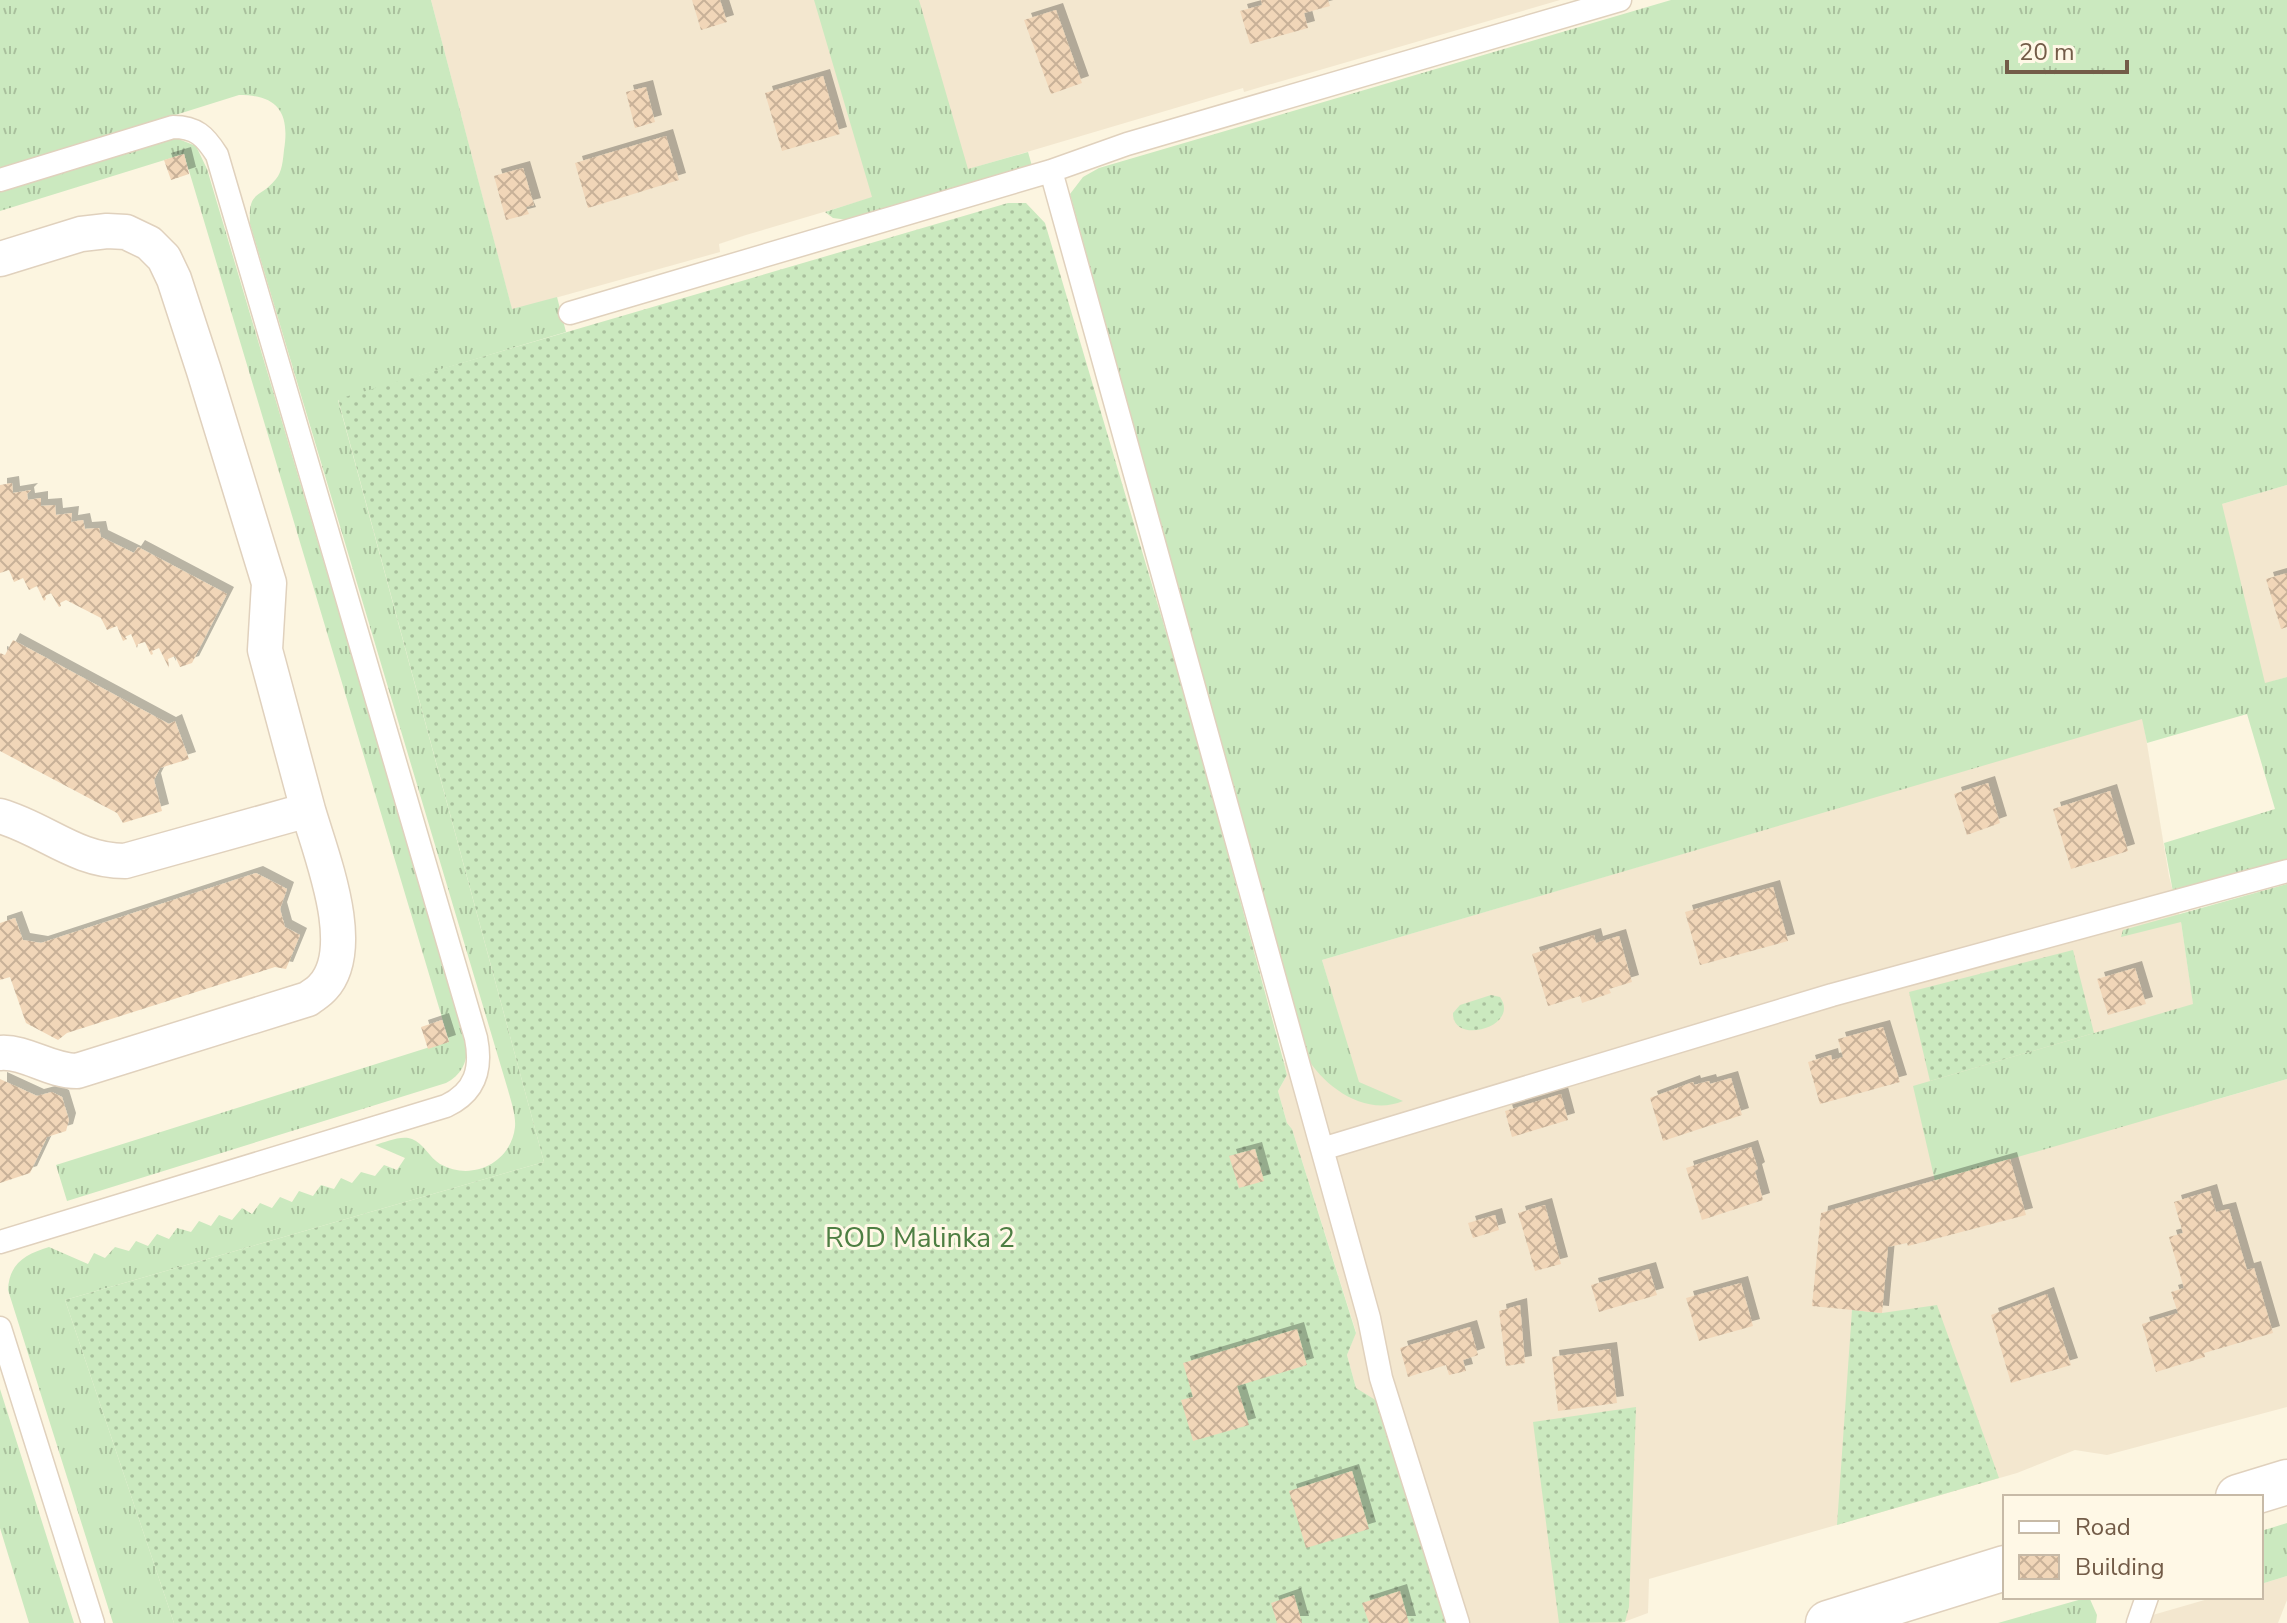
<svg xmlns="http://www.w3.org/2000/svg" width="2287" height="1623" viewBox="0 0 2287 1623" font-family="'Nunito Sans',sans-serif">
<defs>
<pattern id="grass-tufts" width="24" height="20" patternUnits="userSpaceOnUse" patternTransform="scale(2)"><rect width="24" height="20" fill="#cbe9bf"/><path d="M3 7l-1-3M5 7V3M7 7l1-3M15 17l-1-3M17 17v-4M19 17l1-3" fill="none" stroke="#a9c09d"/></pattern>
<pattern id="garden-dots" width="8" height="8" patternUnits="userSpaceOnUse" patternTransform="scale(2)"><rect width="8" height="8" fill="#cbe9bf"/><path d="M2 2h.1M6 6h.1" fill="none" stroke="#a9c09d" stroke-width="1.8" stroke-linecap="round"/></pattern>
<pattern id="building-cross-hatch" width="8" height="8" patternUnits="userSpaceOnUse" patternTransform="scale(2)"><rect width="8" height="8" fill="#f1d6b8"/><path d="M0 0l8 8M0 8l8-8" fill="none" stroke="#c8b198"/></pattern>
<filter id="shadow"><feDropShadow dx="7" dy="-7" stdDeviation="0" flood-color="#0004"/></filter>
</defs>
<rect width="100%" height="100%" fill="#fcf5e0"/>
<path fill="#f3e7cf" d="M 431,0 L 1560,0 L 1244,92 L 1243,88 L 746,235 L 719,244 L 720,252 L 512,310 Z
M 2287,485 L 2287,677 L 2143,720 L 2169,876 L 2181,922 L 2208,1102 L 2287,1079 L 2287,1407 L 2107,1455 L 2075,1450 L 2017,1473 L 1649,1579 L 1648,1613 L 1621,1623 L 1449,1623 L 1356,1388 L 1347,1355 L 1356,1332 L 1292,1129 L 1287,1123 L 1278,1091 L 1287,1075 L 1284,1063 L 1346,1042 L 1322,960 L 1780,825 L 2102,539 Z
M 2287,1576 L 2287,1600 L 2278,1623 L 2125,1623 L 2215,1597 L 2261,1597 L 2261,1584 Z"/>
<path fill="url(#grass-tufts)" d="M 0,0 L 431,0 L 512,309 L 557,297 L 566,332 L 338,400 L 544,1162 L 65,1300 L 174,1623 L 113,1623 L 8,1290 C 9,1263 26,1254 49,1247 L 88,1264 L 94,1253 L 105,1258 L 115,1247 L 129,1251 L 136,1241 L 148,1246 L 157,1234 L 169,1239 L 177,1228 L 191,1232 L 199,1221 L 211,1226 L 219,1215 L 232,1220 L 242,1208 L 252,1214 L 260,1203 L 272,1208 L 280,1197 L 292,1202 L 299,1191 L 313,1196 L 321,1185 L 334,1189 L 341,1178 L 352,1183 L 361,1172 L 375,1176 L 384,1165 L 397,1170 L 405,1158 L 375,1145 C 386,1142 401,1135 412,1139 C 423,1143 430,1158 440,1164 C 472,1182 511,1163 515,1127 C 516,1115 511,1101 508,1090 L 250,224 C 248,189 259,200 276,179 C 282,172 283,160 284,150 C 290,113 278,95 239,95 L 0,170 Z
M 814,0 L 919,0 L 968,169 L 1028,152 L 1032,166 L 848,220 L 833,218 L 825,212 L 872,197 Z
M 1671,0 L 2287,0 L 2287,485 L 2222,504 L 2265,683 L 2287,677 L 2287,860 L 2173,892 L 2164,843 L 2275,809 L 2247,714 L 2147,743 L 2142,719 L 1322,960 L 1359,1082 L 1403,1101 C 1366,1117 1324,1087 1306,1056 L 1070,194 L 1083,177 L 1099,168 Z
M 176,138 L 196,146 L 207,169 L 467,1044 C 468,1061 462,1075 446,1083 L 67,1201 L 56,1165 L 449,1041 L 184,154 L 0,211 L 0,192 Z
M 2287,884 L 2287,1079 L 1935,1181 L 1913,1086 L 2193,1004 L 2181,922 L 2121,937 L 2123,930 Z
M 0,1389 L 74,1623 L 29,1623 L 0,1528 Z
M 2287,1523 L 2287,1576 L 2261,1584 L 2261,1531 Z
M 2089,1597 L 2097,1615 L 2096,1623 L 1998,1623 Z"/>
<path fill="url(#garden-dots)" d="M 1008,203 L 1026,203 L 1045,223 L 1189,710 L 1284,1063 L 1287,1075 L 1278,1091 L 1287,1123 L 1292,1129 L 1356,1333 L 1347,1355 L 1356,1388 L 1377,1401 L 1449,1623 L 174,1623 L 65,1300 L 544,1162 L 338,399 Z
M 2073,950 L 2094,1033 L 1930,1081 L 1909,992 Z
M 1491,995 L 1500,997 C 1521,1027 1452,1046 1453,1013 L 1460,1005 Z
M 1937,1305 L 1999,1478 L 1837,1525 L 1852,1310 L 1882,1313 Z
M 1636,1407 L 1629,1607 L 1625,1622 L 1559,1623 L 1533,1422 Z"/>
<path fill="url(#building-cross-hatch)" filter="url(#shadow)" d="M 692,0 L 720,0 L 727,22 L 701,30 Z
M 1261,0 L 1328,0 L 1330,6 L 1304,13 L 1308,28 L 1250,44 L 1240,11 L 1262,5 Z
M 1056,10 L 1082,83 L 1051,94 L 1024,20 Z
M 823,76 L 840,134 L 782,151 L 765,93 Z
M 646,87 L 655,122 L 635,128 L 626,92 Z
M 666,136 L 679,180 L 588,208 L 575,163 Z
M 184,154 L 189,174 L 171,180 L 164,160 Z
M 523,168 L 534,205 L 526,207 L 529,214 L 506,220 L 494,176 Z
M 12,483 L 13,493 L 31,490 L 27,494 L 28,500 L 41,498 L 41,506 L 55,505 L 56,515 L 72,513 L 71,522 L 83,520 L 85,529 L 99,528 L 101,537 L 134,553 L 138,547 L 227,594 L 192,663 L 180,667 L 175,656 L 168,659 L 169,668 L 159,648 L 152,651 L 153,654 L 151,655 L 145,642 L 138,644 L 137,648 L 131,634 L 125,637 L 127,639 L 123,641 L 117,626 L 107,630 L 101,618 L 66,600 L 60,603 L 61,606 L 59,607 L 51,593 L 45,596 L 46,599 L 44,601 L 37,586 L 29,590 L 23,578 L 14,582 L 9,570 L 0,573 L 0,485 Z
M 2287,573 L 2287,627 L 2281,629 L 2266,579 Z
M 13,640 L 169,724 L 175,721 L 189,759 L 160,768 L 154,780 L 162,811 L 123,823 L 117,813 L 0,751 L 0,653 L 5,655 Z
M 1988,783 L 2000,823 L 1967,835 L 1954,794 Z
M 2110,791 L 2128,851 L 2071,869 L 2053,809 Z
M 256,873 L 287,889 L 280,909 L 285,927 L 300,935 L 286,969 L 275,967 L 67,1033 L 58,1040 L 26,1023 L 10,977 L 0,980 L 0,923 L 15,918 L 23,940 L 41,943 Z
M 1773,887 L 1788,941 L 1700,965 L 1685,912 Z
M 1594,935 L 1596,943 L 1619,936 L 1632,982 L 1609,989 L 1611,993 L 1582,1003 L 1580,996 L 1548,1006 L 1532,954 Z
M 2135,968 L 2146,1004 L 2108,1015 L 2097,979 Z
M 442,1020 L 449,1042 L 428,1049 L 421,1027 Z
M 1883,1027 L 1900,1082 L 1820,1104 L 1808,1062 L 1831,1055 L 1832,1060 L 1843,1057 L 1838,1039 Z
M 1731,1078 L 1742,1115 L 1663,1141 L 1650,1098 L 1693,1082 L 1694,1085 L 1709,1081 L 1710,1084 Z
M 0,1079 L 37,1096 L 52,1092 L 62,1097 L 69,1120 L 66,1131 L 47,1137 L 30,1173 L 0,1183 Z
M 1561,1094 L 1568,1120 L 1512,1137 L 1505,1111 Z
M 1751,1147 L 1758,1169 L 1755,1171 L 1763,1200 L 1702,1220 L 1686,1168 Z
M 1255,1149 L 1264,1181 L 1239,1188 L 1229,1156 Z
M 2010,1159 L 2026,1215 L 1908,1246 L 1907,1243 L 1888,1247 L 1882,1313 L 1812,1306 L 1821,1213 Z
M 2210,1191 L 2216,1212 L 2229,1209 L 2247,1270 L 2254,1268 L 2273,1333 L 2204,1353 L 2205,1357 L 2156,1372 L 2142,1324 L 2178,1313 L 2171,1292 L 2184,1288 L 2169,1237 L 2183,1233 L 2174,1202 Z
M 1545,1205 L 1561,1264 L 1535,1271 L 1518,1213 Z
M 1495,1215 L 1499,1230 L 1473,1238 L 1468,1223 Z
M 1649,1269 L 1657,1295 L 1599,1312 L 1591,1285 Z
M 1741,1283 L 1753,1326 L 1699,1341 L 1686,1298 Z
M 2047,1294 L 2071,1365 L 2011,1383 L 1991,1315 Z
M 1520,1305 L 1525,1363 L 1506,1366 L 1499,1311 Z
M 1470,1327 L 1478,1355 L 1463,1360 L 1466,1371 L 1449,1375 L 1446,1365 L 1408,1377 L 1400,1348 Z
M 1297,1329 L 1307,1365 L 1237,1386 L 1249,1425 L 1193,1441 L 1181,1400 L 1193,1397 L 1183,1363 Z
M 1610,1349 L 1617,1403 L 1558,1411 L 1552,1357 Z
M 1352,1471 L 1369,1529 L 1306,1548 L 1289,1491 Z
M 1400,1591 L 1409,1623 L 1369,1623 L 1362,1603 Z
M 1294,1595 L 1302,1623 L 1277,1623 L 1271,1603 Z"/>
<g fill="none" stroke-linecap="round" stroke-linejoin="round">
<g stroke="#e0d1bd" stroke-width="25">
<path id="service" d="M 1051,171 L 1322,1149
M 0,180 L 173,127 C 196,127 205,136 217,155 L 476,1038 C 482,1068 476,1092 446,1106 L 0,1242
M 570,313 L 1051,171 L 1127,144 L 1620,0
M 0,1328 L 93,1623
M 1458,1623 L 1381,1378 L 1369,1318 L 1322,1149 L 1832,995 L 2287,871
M 2138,1623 L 2147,1597"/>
</g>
<g stroke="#e0d1bd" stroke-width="37">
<path id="pedestrian" d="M 0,259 L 81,234 L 107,231 L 126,232 L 149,243 L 164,258 L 174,279 L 204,371 L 269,583 L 265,650 L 308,810 L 125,861 C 76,861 45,829 0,816
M 0,1053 C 26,1051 49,1071 77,1071 L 308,999 C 313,995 319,992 323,987 C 359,948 321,855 308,810"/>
</g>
<g stroke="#e0d1bd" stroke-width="47">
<path id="tertiary" d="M 2238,1497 L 2287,1482
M 1828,1623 L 2005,1568"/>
</g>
<use href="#service" stroke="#fff" stroke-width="22"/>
<use href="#pedestrian" stroke="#fff" stroke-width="34"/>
<use href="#tertiary" stroke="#fff" stroke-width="44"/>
</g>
<g text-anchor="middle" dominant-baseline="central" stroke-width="6" stroke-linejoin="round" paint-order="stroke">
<g font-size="28" fill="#4d7e42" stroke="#fff8e6">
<text x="920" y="1238">ROD Malinka 2</text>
</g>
</g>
<rect x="2003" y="1495" width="260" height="104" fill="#fff8e6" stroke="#c7baa7" stroke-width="2"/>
<rect x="2019" y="1521" width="40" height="12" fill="#ffffff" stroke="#c7baa7" stroke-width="2"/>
<text x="2075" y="1535" font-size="24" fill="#735c48">Road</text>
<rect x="2019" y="1555" width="40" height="24" fill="url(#building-cross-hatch)" stroke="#c7baa7" stroke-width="2"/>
<text x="2075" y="1575" font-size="24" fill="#735c48">Building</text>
<path d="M2007 60v12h120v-12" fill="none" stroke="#735c48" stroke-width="4"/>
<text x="2019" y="60" font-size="24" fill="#735c48" stroke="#fff8e6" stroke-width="6" paint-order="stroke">20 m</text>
</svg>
